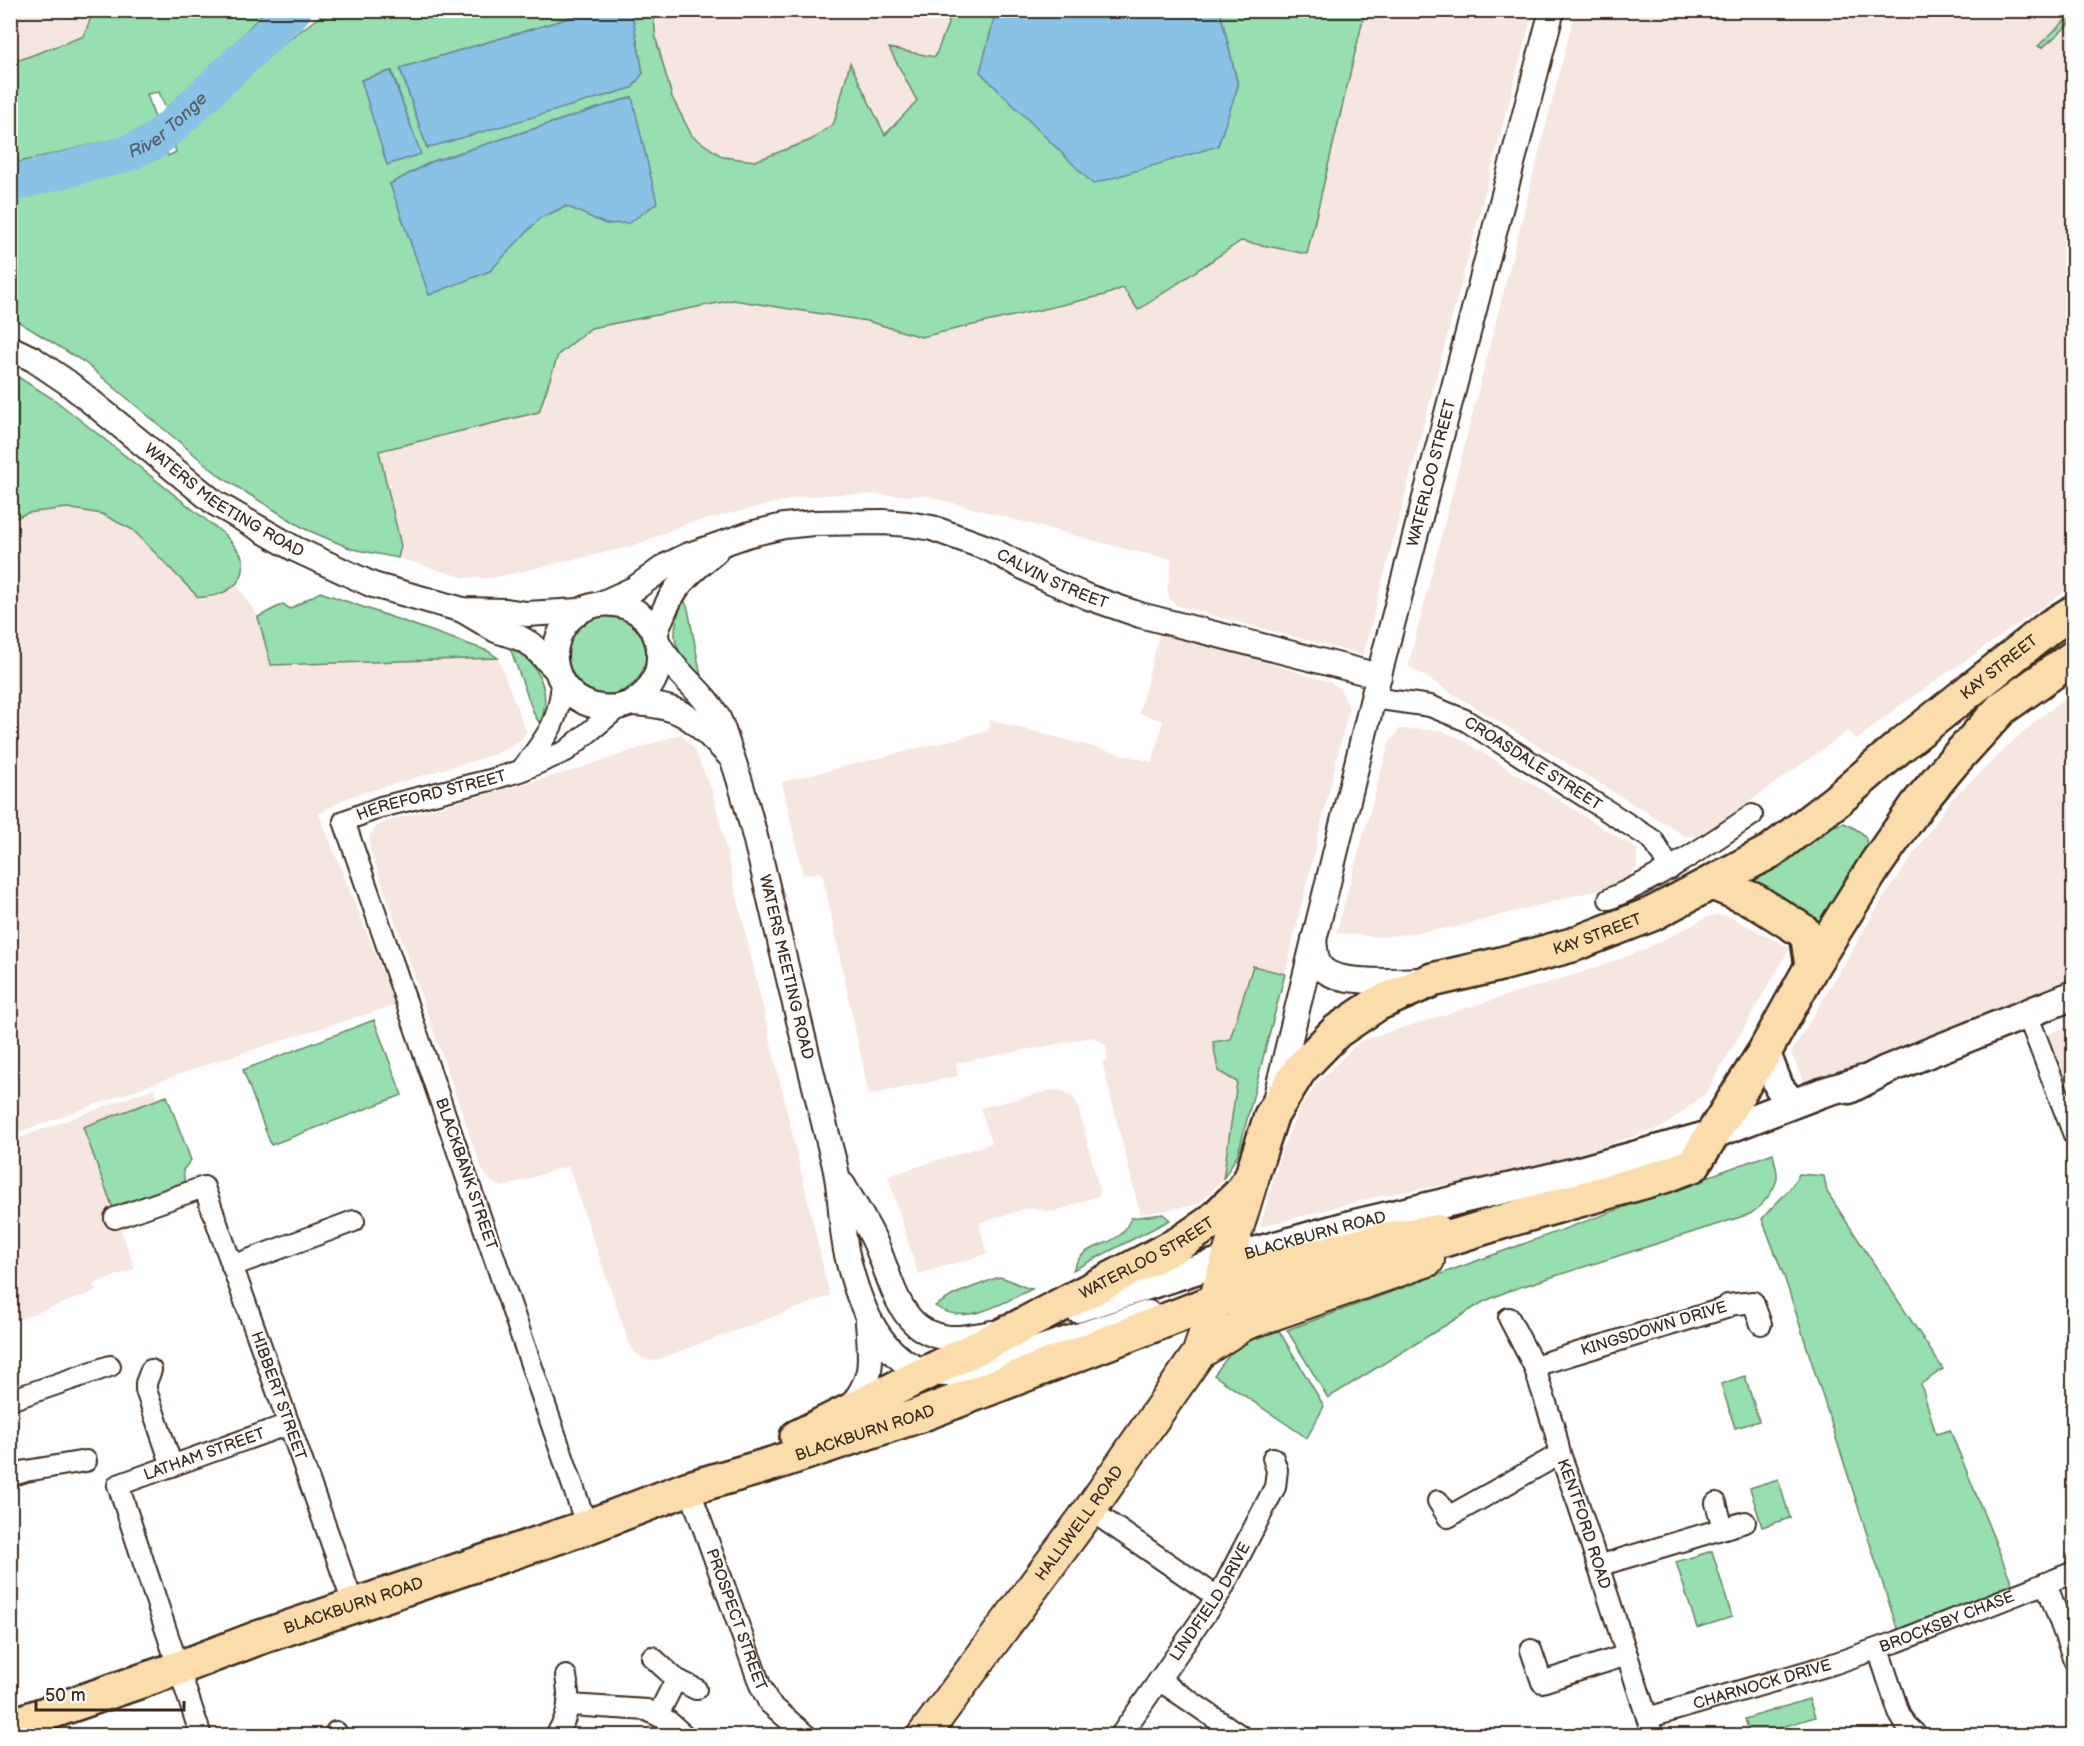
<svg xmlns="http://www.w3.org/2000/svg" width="2084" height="1746" viewBox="0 0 2084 1746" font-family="'Balsamiq Sans',sans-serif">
<rect width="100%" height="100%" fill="#fff"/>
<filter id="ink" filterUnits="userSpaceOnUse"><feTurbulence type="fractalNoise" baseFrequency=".0167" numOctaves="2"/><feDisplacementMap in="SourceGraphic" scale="12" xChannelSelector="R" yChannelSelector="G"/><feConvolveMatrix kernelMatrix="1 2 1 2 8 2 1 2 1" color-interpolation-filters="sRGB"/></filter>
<g filter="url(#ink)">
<path fill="#f7e6e0" d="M 11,11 L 91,11 L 92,14 L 84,36 L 11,63 Z
M 653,11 L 953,11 L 935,57 L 890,48 L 917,101 L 885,135 L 850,64 L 834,123 L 811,140 L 755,161 L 723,157 L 692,136 L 672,97 L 656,39 Z
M 1365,11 L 1533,11 L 1363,655 L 1178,606 L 1171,601 L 1167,592 L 1172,559 L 1133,551 L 927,496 L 841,494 L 801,497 L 685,524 L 633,546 L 492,578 L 465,578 L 398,558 L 401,546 L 379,451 L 539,412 L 558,355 L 591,328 L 733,300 L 867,321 L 921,337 L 1105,295 L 1123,287 L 1138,310 L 1241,241 L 1307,254 Z
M 1575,11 L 2073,11 L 2073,586 L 1895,709 L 1857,740 L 1848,731 L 1701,836 L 1685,836 L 1408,666 Z
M 67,508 L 102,514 L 133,530 L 198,597 L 210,598 L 237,585 L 258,617 L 271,665 L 498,658 L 526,731 L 522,739 L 496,754 L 346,798 L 319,814 L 396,1005 L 216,1061 L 11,1135 L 11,520 L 27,513 Z
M 1160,630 L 1330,682 L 1340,688 L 1349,708 L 1285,974 L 1253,966 L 1230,1039 L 1237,1082 L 1223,1179 L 1200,1203 L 1191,1206 L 1140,1214 L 1102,1061 L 1108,1060 L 1106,1045 L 1093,1037 L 956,1063 L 958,1076 L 869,1095 L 822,872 L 803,875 L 782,782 L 988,731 L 990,720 L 1152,762 L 1163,721 L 1139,713 Z
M 2073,691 L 2073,982 L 1806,1088 L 1791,1053 L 1882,900 L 1950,801 L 2023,732 Z
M 1399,729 L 1439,730 L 1459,738 L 1637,849 L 1637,867 L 1624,883 L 1456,927 L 1383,937 L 1336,933 L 1389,743 Z
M 681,734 L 694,749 L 713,793 L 830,1296 L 653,1361 L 642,1358 L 635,1353 L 629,1343 L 568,1166 L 503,1187 L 495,1184 L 487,1178 L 481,1167 L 369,846 L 370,835 L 376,827 L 387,821 L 572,771 Z
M 1716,915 L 1727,915 L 1790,948 L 1706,1093 L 1663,1127 L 1553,1162 L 1488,1177 L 1371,1198 L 1260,1227 L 1282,1149 L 1300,1108 L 1317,1083 L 1360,1041 L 1589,970 L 1644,950 L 1705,918 Z
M 2073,1024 L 2073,1107 L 2045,1037 L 2046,1035 Z
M 154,1088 L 183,1170 L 114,1211 L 135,1269 L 93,1284 L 96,1291 L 11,1322 L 11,1141 Z
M 1053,1090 L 1063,1091 L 1071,1095 L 1077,1103 L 1101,1195 L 1053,1212 L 1027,1208 L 979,1223 L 987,1254 L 918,1274 L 888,1176 L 992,1143 L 980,1108 Z"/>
<path fill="#96dfae" stroke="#688466" stroke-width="1.5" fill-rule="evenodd" d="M 91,11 L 91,10 L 265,11 L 168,114 L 159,92 L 147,94 L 156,121 L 129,136 L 11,164 L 11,63 L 84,36 L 92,14 Z
M 327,11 L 587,11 L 566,19 L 400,68 L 427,148 L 643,73 L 633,19 L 629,11 L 653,11 L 656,39 L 672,97 L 692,136 L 723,157 L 755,161 L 811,140 L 834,123 L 850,63 L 885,135 L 917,101 L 889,48 L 935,57 L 953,11 L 996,11 L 981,72 L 1238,86 L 1220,11 L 1365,11 L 1307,254 L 1241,241 L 1138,310 L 1123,288 L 1105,295 L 921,337 L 867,321 L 733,300 L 591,328 L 558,355 L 539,412 L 379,451 L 401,546 L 398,558 L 352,549 L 305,529 L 221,477 L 84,362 L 11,317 L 11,198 L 124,167 L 165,148 L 168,156 L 176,152 L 173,142 L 256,64 ZM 391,71 L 392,71 L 420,154 L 361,80 ZM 632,97 L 606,224 L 567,206 L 540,218 L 390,184 L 431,162 Z
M 2073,13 L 2073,21 L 2042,48 L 2038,46 Z
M 10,372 L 55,400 L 225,535 C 230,541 239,550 242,557 C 250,584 220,599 198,597 L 133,530 L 102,514 L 67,508 L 27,513 L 11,520 Z
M 320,592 L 488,651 L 498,658 L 271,665 L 258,617 L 283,604 L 290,609 Z
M 684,599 L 688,609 L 701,676 C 671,653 669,632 684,599 Z
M568 655a39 39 0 1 1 78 0a39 39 0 1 1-78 0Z
M 510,648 C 540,661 552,694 540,724 L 534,714 Z
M 1844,823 C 1862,832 1871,834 1865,856 L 1818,932 L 1751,883 L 1833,826 Z
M 1253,966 L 1285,974 L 1238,1154 L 1223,1179 L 1237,1082 L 1218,1071 L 1213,1042 L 1230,1039 Z
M 374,1020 L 402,1095 L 271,1145 L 243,1070 Z
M 167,1096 L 191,1160 L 183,1170 L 185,1183 L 114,1211 L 83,1127 Z
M 1773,1153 C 1774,1161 1778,1171 1777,1178 C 1775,1191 1760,1208 1750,1214 L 1508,1291 L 1483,1302 L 1328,1398 L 1287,1330 C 1448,1270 1611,1213 1773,1153 Z
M 1799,1174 L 1824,1176 L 1827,1192 L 1943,1369 L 1921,1384 L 1936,1434 L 1950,1430 L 2013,1586 L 1898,1631 L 1784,1276 L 1762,1219 C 1775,1202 1790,1193 1799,1174 Z
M 1163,1214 L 1170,1220 L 1073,1270 C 1083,1243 1101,1250 1120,1235 C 1125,1231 1128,1224 1131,1218 Z
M 999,1277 C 1011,1279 1020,1287 1032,1289 C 1003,1302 966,1328 935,1306 L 955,1294 Z
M 1279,1331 L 1324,1406 L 1307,1438 L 1214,1375 L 1233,1350 L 1243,1343 Z
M 1745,1376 L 1759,1421 L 1735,1428 L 1721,1384 Z
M 1778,1479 L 1790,1518 L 1762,1527 L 1750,1488 Z
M 1712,1551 L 1732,1617 L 1697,1628 L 1676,1562 Z
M 1809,1699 L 1815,1717 L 1756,1735 L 1750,1735 L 1745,1719 Z"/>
<path fill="#88c2e7" stroke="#698597" stroke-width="1.5" d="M 629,11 L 633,19 L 643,73 L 632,88 L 427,148 L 400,68 L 566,19 L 587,11 Z
M 996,11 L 1220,11 L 1238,86 L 1218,146 L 1093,184 L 980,72 Z
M 391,71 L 421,154 L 387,165 L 361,80 Z
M 632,97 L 657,203 L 629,223 L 606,224 L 566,206 L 540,218 L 490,271 L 429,295 L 390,184 L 431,162 Z"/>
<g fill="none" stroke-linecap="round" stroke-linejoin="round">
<path stroke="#88c2e7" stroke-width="36" id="s1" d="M 10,184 L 126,154 L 152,143 L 174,124 L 294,10"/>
<g stroke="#3b2a1e" stroke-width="24">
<g id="minor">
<path id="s2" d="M 1373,698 L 1430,706 L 1465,720 L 1653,840 L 1670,869"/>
<path d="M 522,769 C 546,737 559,724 562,682"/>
<path d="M 1609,899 C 1661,877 1706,846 1752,815"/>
<path d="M 2027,1014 L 2074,1135"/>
<path id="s3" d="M 115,1218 L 204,1187 L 354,1606"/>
<path d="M 232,1266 L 354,1221"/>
<path id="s4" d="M 1509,1318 L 1534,1366 L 1555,1431 L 1560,1454 L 1578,1503 L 1653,1736"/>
<path d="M 1534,1366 L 1726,1308 L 1728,1305 L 1753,1302 L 1761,1324"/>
<path d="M 151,1370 L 146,1383 L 146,1390 L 172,1466"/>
<path d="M 10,1400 L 110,1366"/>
<path d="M 10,1476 L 26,1471 L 86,1461"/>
<path id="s5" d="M 689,1488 L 760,1685 L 769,1703 L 807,1736"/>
<path d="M 1438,1501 L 1448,1517 L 1560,1454"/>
<path d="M 1716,1503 L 1723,1528"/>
<path d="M 1090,1510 L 1217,1597"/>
<path id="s6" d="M 587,1527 L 344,821 L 381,807 L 490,780 L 520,771 L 566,751 L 619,707"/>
<path d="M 1598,1566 L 1745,1522"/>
<path d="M 2046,1583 L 2074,1660"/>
<path d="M 1878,1649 L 1899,1713 L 1906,1725 L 1918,1736"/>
<path d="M 1531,1650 L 1542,1682 L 1627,1655"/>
<path d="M 652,1657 L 676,1679 L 696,1689"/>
<path d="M 1159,1680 L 1241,1736"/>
<path d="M 570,1705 L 647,1710 L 668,1721 L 685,1736"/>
<path d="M 658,1715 L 676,1679"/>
<path id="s7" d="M 1647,1718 L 1833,1664 L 1896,1642 L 2074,1572"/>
<path d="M 336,1732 L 337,1736"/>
<path id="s8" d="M 201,1736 L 118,1485 L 289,1424"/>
<path d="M 555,1736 C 570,1716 570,1700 566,1676"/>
<path id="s9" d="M 1120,1736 L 1222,1590 L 1275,1487 L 1277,1470 L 1273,1458"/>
</g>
</g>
<g stroke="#3b2a1e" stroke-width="28">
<g id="tertiary">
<path id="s10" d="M 10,348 L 33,359 L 67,382 L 215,503 L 295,549 L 373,585 L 463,610 L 506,611 L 526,614 L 579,611"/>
<path id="s11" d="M 603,603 L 634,589 L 666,566 L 689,555 L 750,534 L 784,526 L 814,523 L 883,522 L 908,524 L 932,528 L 990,549 L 1044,578 L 1088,597 L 1140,615 L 1379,676"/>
<path d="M 464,611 L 496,630 L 520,638 L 532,645 L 557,670"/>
<path d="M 655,635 C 669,592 680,580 715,552"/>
<path id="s12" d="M 659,646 C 659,656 660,665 656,675 C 637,726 560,714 555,660 C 554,645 560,628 571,618 C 595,595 636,600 653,629 C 656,634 656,640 659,645 C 674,673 703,690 718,718 C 724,730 727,744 732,757 C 746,798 756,839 766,882 C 788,975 810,1069 834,1162 C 842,1193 840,1225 847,1255 C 859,1307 885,1376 949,1374 C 957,1374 965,1372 972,1370 L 1148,1313"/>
<path d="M 631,703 C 684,705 693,719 729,755"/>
<path d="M 1314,939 C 1315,947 1315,959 1320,966 C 1335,987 1401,980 1425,980"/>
<path id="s13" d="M 1276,1096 L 1373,698 L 1552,10"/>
<path d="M 843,1185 C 854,1204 866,1222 875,1242 C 894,1284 899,1341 960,1338 C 971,1337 982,1335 992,1333"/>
<path d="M 848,1410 C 875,1377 871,1363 868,1323"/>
</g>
</g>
<g stroke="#3b2a1e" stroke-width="33">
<g id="secondary">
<path d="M 1765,1051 L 1779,1087 L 1792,1103"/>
<path d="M 1849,1089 L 1886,1070 L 2074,995"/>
<path id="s14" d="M 1077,1308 L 1229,1259 L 1351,1225 L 1576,1172 L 1714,1134 L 1821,1093 L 1864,1080"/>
</g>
</g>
<g stroke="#3b2a1e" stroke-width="36">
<g id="primary">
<path d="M 1229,1259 C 1242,1269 1249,1269 1265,1268 L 1390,1238 L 1437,1231"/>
<path d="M 1199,1353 L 1244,1324 L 1428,1260"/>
<path id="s15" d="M 923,1736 L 1090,1510 L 1199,1353 L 1253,1176"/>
</g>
</g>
<g stroke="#3b2a1e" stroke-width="38">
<g id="trunk">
<path d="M 1712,883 L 1754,900 L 1803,931 L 1808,939 L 1812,966"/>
<path id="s16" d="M 797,1437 L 1013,1330 L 1180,1243 L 1211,1222 L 1241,1193 L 1251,1178 L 1271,1116 L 1300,1069 L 1337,1031 L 1377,1004 L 1432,980 L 1501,964 L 1572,945 L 1652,914 L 1771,851 L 1836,801 L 1899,747 L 2051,626 L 2074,612"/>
<path id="s17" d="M 10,1726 L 179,1668 L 258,1638 L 587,1527 L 689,1488 L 772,1464 L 920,1415 L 1216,1301 L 1379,1260 L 1508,1220 L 1664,1176 L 1693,1165 L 1765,1051 L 1812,966 L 1876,864 L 1918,804 L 1952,763 L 2002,708 L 2074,657"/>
</g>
</g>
<use href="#minor" stroke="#fff" stroke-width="20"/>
<use href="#tertiary" stroke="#fff" stroke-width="24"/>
<use href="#secondary" stroke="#fff" stroke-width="28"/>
<use href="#primary" stroke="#fbddab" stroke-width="32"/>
<use href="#trunk" stroke="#fbddab" stroke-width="33"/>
</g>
</g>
<g text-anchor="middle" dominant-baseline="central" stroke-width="4.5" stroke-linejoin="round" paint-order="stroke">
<g font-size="16" fill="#3b2a1e" stroke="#fff">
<text stroke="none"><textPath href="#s13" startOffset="642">WATERLOO STREET</textPath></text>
<text stroke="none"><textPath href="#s10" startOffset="264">WATERS MEETING ROAD</textPath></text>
<text stroke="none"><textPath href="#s11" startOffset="478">CALVIN STREET</textPath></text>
<text stroke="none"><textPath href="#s16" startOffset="1466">KAY STREET</textPath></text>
<text stroke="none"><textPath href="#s2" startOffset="176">CROASDALE STREET</textPath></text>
<text stroke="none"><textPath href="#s6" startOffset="838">HEREFORD STREET</textPath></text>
<text stroke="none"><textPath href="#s16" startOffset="980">KAY STREET</textPath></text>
<text stroke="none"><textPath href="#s12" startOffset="680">WATERS MEETING ROAD</textPath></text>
<text transform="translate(466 1174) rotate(71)">BLACKBANK STREET</text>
<text stroke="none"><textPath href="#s14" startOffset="249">BLACKBURN ROAD</textPath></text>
<text stroke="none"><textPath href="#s16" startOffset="393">WATERLOO STREET</textPath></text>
<text transform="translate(1654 1329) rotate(-17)">KINGSDOWN DRIVE</text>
<text stroke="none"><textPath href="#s3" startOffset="316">HIBBERT STREET</textPath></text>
<text stroke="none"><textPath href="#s17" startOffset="904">BLACKBURN ROAD</textPath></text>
<text stroke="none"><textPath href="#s8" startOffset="356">LATHAM STREET</textPath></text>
<text stroke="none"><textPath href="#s15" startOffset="264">HALLIWELL ROAD</textPath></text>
<text stroke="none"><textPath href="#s4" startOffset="220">KENTFORD ROAD</textPath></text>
<text stroke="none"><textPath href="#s9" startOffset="162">LINDFIELD DRIVE</textPath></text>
<text stroke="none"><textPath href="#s17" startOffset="364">BLACKBURN ROAD</textPath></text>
<text stroke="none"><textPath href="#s5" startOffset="140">PROSPECT STREET</textPath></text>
<text stroke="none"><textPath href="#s7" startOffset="315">BROCKSBY CHASE</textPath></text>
<text stroke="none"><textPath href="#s7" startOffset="120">CHARNOCK DRIVE</textPath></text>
</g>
<g font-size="18" font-style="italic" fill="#565f64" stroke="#fff">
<text stroke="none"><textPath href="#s1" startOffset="171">River Tonge</textPath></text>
</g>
</g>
<rect width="2084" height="1746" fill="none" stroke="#fff" stroke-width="36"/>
<rect x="18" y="18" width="2048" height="1710" fill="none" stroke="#3b2a1e" stroke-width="2" filter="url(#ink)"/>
<path d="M36 1701v9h148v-9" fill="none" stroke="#3b2a1e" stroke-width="3"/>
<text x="45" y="1701" font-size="18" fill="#3b2a1e" stroke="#ffffff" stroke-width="4.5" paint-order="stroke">50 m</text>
</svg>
